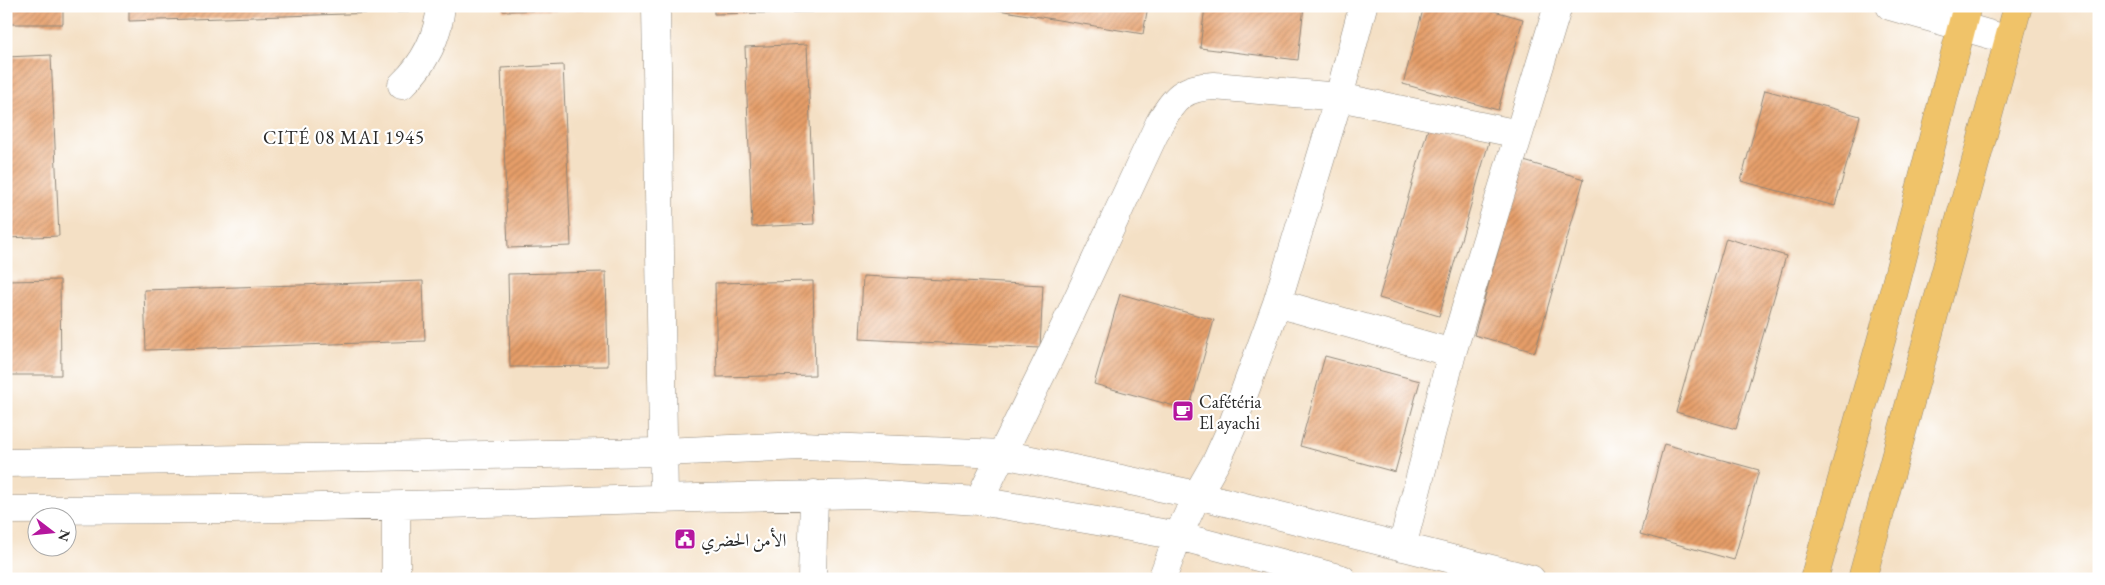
<svg xmlns="http://www.w3.org/2000/svg" width="2105" height="585" viewBox="0 0 2105 585" font-family="'EB Garamond',Amiri,serif">
<defs>
<pattern id="building-hatch" width="6" height="6" patternUnits="userSpaceOnUse" patternTransform="scale(1.25)"><rect width="6" height="6" fill="#e69e69"/><path d="M-1 1l2-2M0 6l6-6M5 7l2-2" fill="none" stroke="#bb8157"/></pattern>
</defs>
<rect width="100%" height="100%" fill="#fff"/>
<filter id="ink" filterUnits="userSpaceOnUse"><feTurbulence type="fractalNoise" baseFrequency=".02" numOctaves="2"/><feDisplacementMap in="SourceGraphic" scale="10" xChannelSelector="R" yChannelSelector="G"/><feConvolveMatrix kernelMatrix="1 2 1 2 8 2 1 2 1" color-interpolation-filters="sRGB"/></filter>
<filter id="wash" filterUnits="userSpaceOnUse"><feTurbulence type="fractalNoise" baseFrequency=".0096" numOctaves="4" result="noise"/><feDisplacementMap in="SourceGraphic" scale="20" xChannelSelector="R" yChannelSelector="G"/><feGaussianBlur stdDeviation="1.12" result="paint"/><feColorMatrix in="noise" values="0 0 0 0 0 0 0 0 0 0 0 0 0 0 0 0 0 1.4 0 .05"/><feComposite in="paint" operator="in"/></filter>
<g filter="url(#wash)">
<rect width="100%" height="100%" fill="#f4e0c5"/>
<g id="blocks">
<path fill="url(#building-hatch)" d="M 6,6 L 63,6 L 63,24 L 6,24 Z
M 129,6 L 408,6 L 408,12 L 129,21 Z
M 503,6 L 601,6 L 601,9 L 503,11 Z
M 714,6 L 812,6 L 812,12 L 714,14 Z
M 974,6 L 1148,6 L 1143,34 Z
M 1205,6 L 1304,6 L 1298,60 L 1200,48 Z
M 1424,6 L 1476,6 L 1523,19 L 1498,110 L 1403,84 Z
M 807,44 L 814,224 L 752,227 L 745,47 Z
M 51,55 L 59,236 L 6,238 L 6,57 Z
M 563,65 L 571,246 L 508,248 L 501,68 Z
M 1765,90 L 1860,116 L 1835,206 L 1741,181 Z
M 1429,125 L 1489,142 L 1439,316 L 1379,298 Z
M 1524,161 L 1584,179 L 1535,352 L 1474,335 Z
M 1726,238 L 1786,256 L 1736,429 L 1676,412 Z
M 606,272 L 608,366 L 510,367 L 508,274 Z
M 863,276 L 1043,285 L 1040,348 L 860,339 Z
M 60,280 L 61,375 L 6,375 L 6,281 Z
M 423,281 L 425,341 L 146,350 L 144,290 Z
M 813,281 L 815,375 L 717,377 L 715,283 Z
M 1120,294 L 1214,320 L 1189,410 L 1094,384 Z
M 1325,356 L 1420,381 L 1395,472 L 1300,446 Z
M 1664,444 L 1759,470 L 1734,560 L 1640,534 Z"/>
</g>
</g>
<g filter="url(#ink)">
<use href="#blocks" fill-opacity="0" stroke="#908678" stroke-width="1"/>
<g fill="none" stroke-linecap="round" stroke-linejoin="round">
<g stroke="#908678" stroke-width="29">
<path id="minor" d="M 656,6 L 664,499
M 1890,6 L 2009,40
M 402,85 C 424,64 438,37 441,6
M 1277,303 L 1452,353
M 6,463 L 662,452 L 802,446 L 1003,454 L 1197,495 L 1531,579
M 979,501 L 1064,328 L 1159,124 C 1174,98 1183,87 1214,86 L 1339,97 L 1519,134
M 6,510 L 234,509 L 865,494 L 979,501 L 1103,522 L 1178,536 L 1342,579
M 1402,547 L 1452,353 L 1558,6
M 396,579 L 396,506
M 812,579 L 814,494
M 1162,579 L 1178,536 L 1197,495 L 1217,460 L 1231,429 L 1277,303 L 1339,97 L 1363,6"/>
</g>
<g stroke="#908678" stroke-width="29">
<path id="major" d="M 1814,579 L 1884,330 L 1967,6
M 1862,579 L 2018,6"/>
</g>
<use href="#minor" stroke="#fff" stroke-width="28"/>
<use href="#major" stroke="#f0c369" stroke-width="28"/>
</g>
</g>
<defs>
<g id="cafe-square" transform="scale(1.125)"><rect x="-9" y="-9" width="18" height="18" rx="4" fill="#b5179e" stroke="#fff"/><path d="M-5.5-4.5H6V0H3Q3 3.5 0 3.5H-2.5Q-5.5 3.5-5.5 0ZM3-3.2v2h1.7v-2ZM-6 4.5H4V6H-6Z" fill="#fff"/></g>
<g id="civic-square" transform="scale(1.125)"><rect x="-9" y="-9" width="18" height="18" rx="4" fill="#b5179e" stroke="#fff"/><path d="M-.6-6.5H3V-4.5H.6V-3L4-1V1h2V6H-6V1h2V-1L-.6-3ZM-1.2 2.5V6h2.4V2.5Z" fill="#fff"/></g>
</defs>
<g fill-rule="evenodd">
<use href="#cafe-square" x="1183" y="411"/>
<use href="#civic-square" x="685" y="539"/>
</g>
<g text-anchor="middle" dominant-baseline="central" stroke-width="4.5" stroke-linejoin="round" paint-order="stroke">
<g font-size="18" fill="#2b2b2b" stroke="#fff" text-anchor="start">
<text x="1199" y="401">Cafétéria<tspan x="1199" dy="21">El ayachi</tspan></text>
<text x="701" y="539">الأمن الحضري</text>
</g>
<g font-size="19" letter-spacing="1" fill="#2b2b2b" stroke="#fff">
<text x="344" y="137">CITÉ 08 MAI 1945</text>
</g>
</g>
<rect width="2105" height="585" fill="none" stroke="#fff" stroke-width="25"/>
<g transform="translate(52 532) rotate(106)"><circle r="24" fill="#ffffff" stroke="#aaaaaa"/>
<path d="M0-4L9 19L0 12L-9 19Z" fill="#b5179e"/>
<text y="-8" font-size="14" font-weight="bold" text-anchor="middle" fill="#2b2b2b">N</text>
</g>
</svg>
